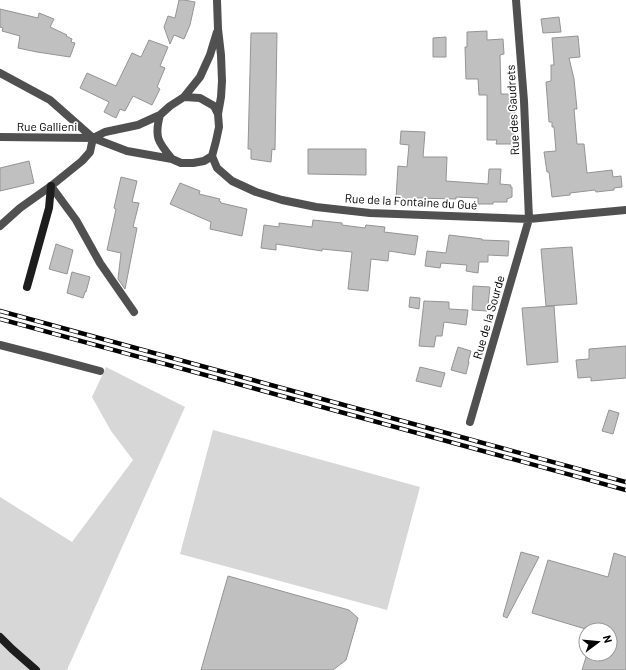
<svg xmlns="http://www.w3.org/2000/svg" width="626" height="670" viewBox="0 0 626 670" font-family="Barlow,sans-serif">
<rect width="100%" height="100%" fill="#fff"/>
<path fill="#d7d7d7" d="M 106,367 L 185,407 L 67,670 L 0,670 L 0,497 L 72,542 L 133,460 L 111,431 L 92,397 Z
M 213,430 L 420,487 L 387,610 L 180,554 Z"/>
<path fill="#c0c0c0" stroke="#949494" d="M 179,0 L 184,0 L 195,2 L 190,25 L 184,39 L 174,35 L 170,44 L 164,27 L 168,16 L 175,18 Z
M 0,9 L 38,18 L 39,13 L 54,19 L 50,27 L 67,35 L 66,36 L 72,39 L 71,42 L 75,43 L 70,57 L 37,52 L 18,48 L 20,36 L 2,31 L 3,28 L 0,27 Z
M 559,17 L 561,32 L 543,33 L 541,19 Z
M 487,31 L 487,40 L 503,39 L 504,54 L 500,55 L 501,94 L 514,94 L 515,119 L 514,119 L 514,137 L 512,137 L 512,144 L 496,144 L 497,140 L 487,140 L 487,95 L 479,95 L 478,79 L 466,79 L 465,47 L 467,47 L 467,32 Z
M 251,33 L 277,33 L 275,150 L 272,149 L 271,162 L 251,159 L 251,149 L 248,149 Z
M 578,36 L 580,57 L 569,58 L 574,79 L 577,109 L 574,109 L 577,144 L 584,144 L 587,173 L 612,170 L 613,177 L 621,176 L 622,187 L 614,188 L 614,190 L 596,192 L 595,190 L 570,193 L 570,195 L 552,197 L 549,172 L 547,172 L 544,152 L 556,151 L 554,127 L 552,127 L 552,122 L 549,122 L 546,82 L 551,81 L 551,65 L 554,65 L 552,38 Z
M 446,37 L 446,57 L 433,57 L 433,38 Z
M 149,40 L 168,47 L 160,66 L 165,68 L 157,87 L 160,89 L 152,105 L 133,96 L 125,111 L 120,109 L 116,118 L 104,112 L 109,102 L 80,88 L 87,73 L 116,86 L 132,53 L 141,57 Z
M 401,131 L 425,132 L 423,157 L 447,157 L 446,181 L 488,184 L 489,169 L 501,169 L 500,184 L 511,185 L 510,187 L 512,187 L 512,197 L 507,199 L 507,202 L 493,202 L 493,204 L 478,204 L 478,198 L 456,197 L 456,199 L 416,198 L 416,199 L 396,198 L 398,166 L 407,167 L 409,145 L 400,144 Z
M 308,149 L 366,149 L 366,175 L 308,174 Z
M 29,161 L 34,183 L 0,191 L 0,168 Z
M 121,177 L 137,181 L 132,202 L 139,203 L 133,227 L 137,228 L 125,289 L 118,279 L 121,253 L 107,250 L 116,209 L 114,208 Z
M 180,183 L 200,191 L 199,194 L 220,199 L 219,201 L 221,202 L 221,203 L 247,209 L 242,236 L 210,229 L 211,222 L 170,204 Z
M 313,220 L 342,223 L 342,225 L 365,228 L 366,225 L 385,227 L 384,232 L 418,236 L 415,255 L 389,251 L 388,261 L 371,259 L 368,291 L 348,289 L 352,252 L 322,249 L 322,251 L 276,244 L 276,250 L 261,248 L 264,225 L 279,227 L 279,223 L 312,227 Z
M 449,235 L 482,239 L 482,240 L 509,241 L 508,256 L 488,255 L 488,262 L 479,262 L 478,273 L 466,271 L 467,265 L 441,263 L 440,268 L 425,266 L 427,251 L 446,253 Z
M 56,244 L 73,250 L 67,274 L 49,269 Z
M 572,247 L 577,304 L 546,306 L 541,249 Z
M 72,272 L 90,277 L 86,292 L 85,292 L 83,298 L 67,293 Z
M 473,286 L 490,287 L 488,305 L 487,305 L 487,311 L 472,310 Z
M 410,297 L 420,298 L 419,309 L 409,307 Z
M 424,301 L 449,302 L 449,309 L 468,310 L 466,325 L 444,322 L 442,336 L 436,336 L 434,347 L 419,346 Z
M 554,306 L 558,362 L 527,365 L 522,308 Z
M 626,346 L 626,378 L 591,381 L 591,377 L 578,378 L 576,360 L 589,359 L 589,349 Z
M 458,347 L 471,351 L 468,362 L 469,362 L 466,374 L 451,370 Z
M 420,367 L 445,373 L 441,387 L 416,381 Z
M 609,410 L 619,413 L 613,434 L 602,431 Z
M 521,552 L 539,557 L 507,618 L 503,616 Z
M 614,553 L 626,557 L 626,670 L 582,670 L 587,654 L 610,654 L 610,630 L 589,630 L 532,613 L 548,560 L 608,577 Z
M 228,576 L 349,610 L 358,618 L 346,660 L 333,670 L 201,670 Z"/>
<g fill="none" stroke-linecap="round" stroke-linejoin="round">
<path stroke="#505050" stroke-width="8" d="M 217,0 L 218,29 L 221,55 L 222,81 L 221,97 L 218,114
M 0,73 L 50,100 L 93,138
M 184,97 L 200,77 L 210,55 L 217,32
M 160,115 C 154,137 158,142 172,159
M 0,137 L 93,138 L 127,151 L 172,159 L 181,163 L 193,163 L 204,161 L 212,156 L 216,141 L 219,127 L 218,114 L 214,106 L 200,98 L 184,97 L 170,106 L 160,115 L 138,125 L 105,132 L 93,138
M 212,156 L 217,168 L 232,181 L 256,192 L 282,200 L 316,207 L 370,213 L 529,219 L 626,210
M 51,186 L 76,220 L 100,263 L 134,312
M 0,226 L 20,208 L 51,186 L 82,161 L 90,152 L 93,138
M 0,345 L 47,357 L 100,371
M 470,422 L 529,219 L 524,101 L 516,0"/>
<path stroke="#1d1d1d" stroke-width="8" d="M 27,287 L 49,208 L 51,186
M 0,637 L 12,649 L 36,670"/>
<g stroke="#000" stroke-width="4.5">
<path id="rail" d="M 0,311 L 626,482
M 0,319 L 626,490"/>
</g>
<use href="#rail" stroke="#fff" stroke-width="3" stroke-dasharray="9" stroke-linecap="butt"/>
</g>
<g text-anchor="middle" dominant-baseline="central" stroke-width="3.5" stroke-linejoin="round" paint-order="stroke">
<g font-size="12" fill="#000" stroke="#fff">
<text transform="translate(512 110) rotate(-93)">Rue des Gaudrets</text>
<text x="47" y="126">Rue Gallieni</text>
<text transform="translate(411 201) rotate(3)">Rue de la Fontaine du Gué</text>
<text transform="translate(488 317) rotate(-74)">Rue de la Sourde</text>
</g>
</g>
<g transform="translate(598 642) rotate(74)"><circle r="19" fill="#ffffff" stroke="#999999"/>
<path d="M0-3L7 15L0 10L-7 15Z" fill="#000000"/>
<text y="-6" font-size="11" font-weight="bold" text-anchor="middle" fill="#000000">N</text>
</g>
</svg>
